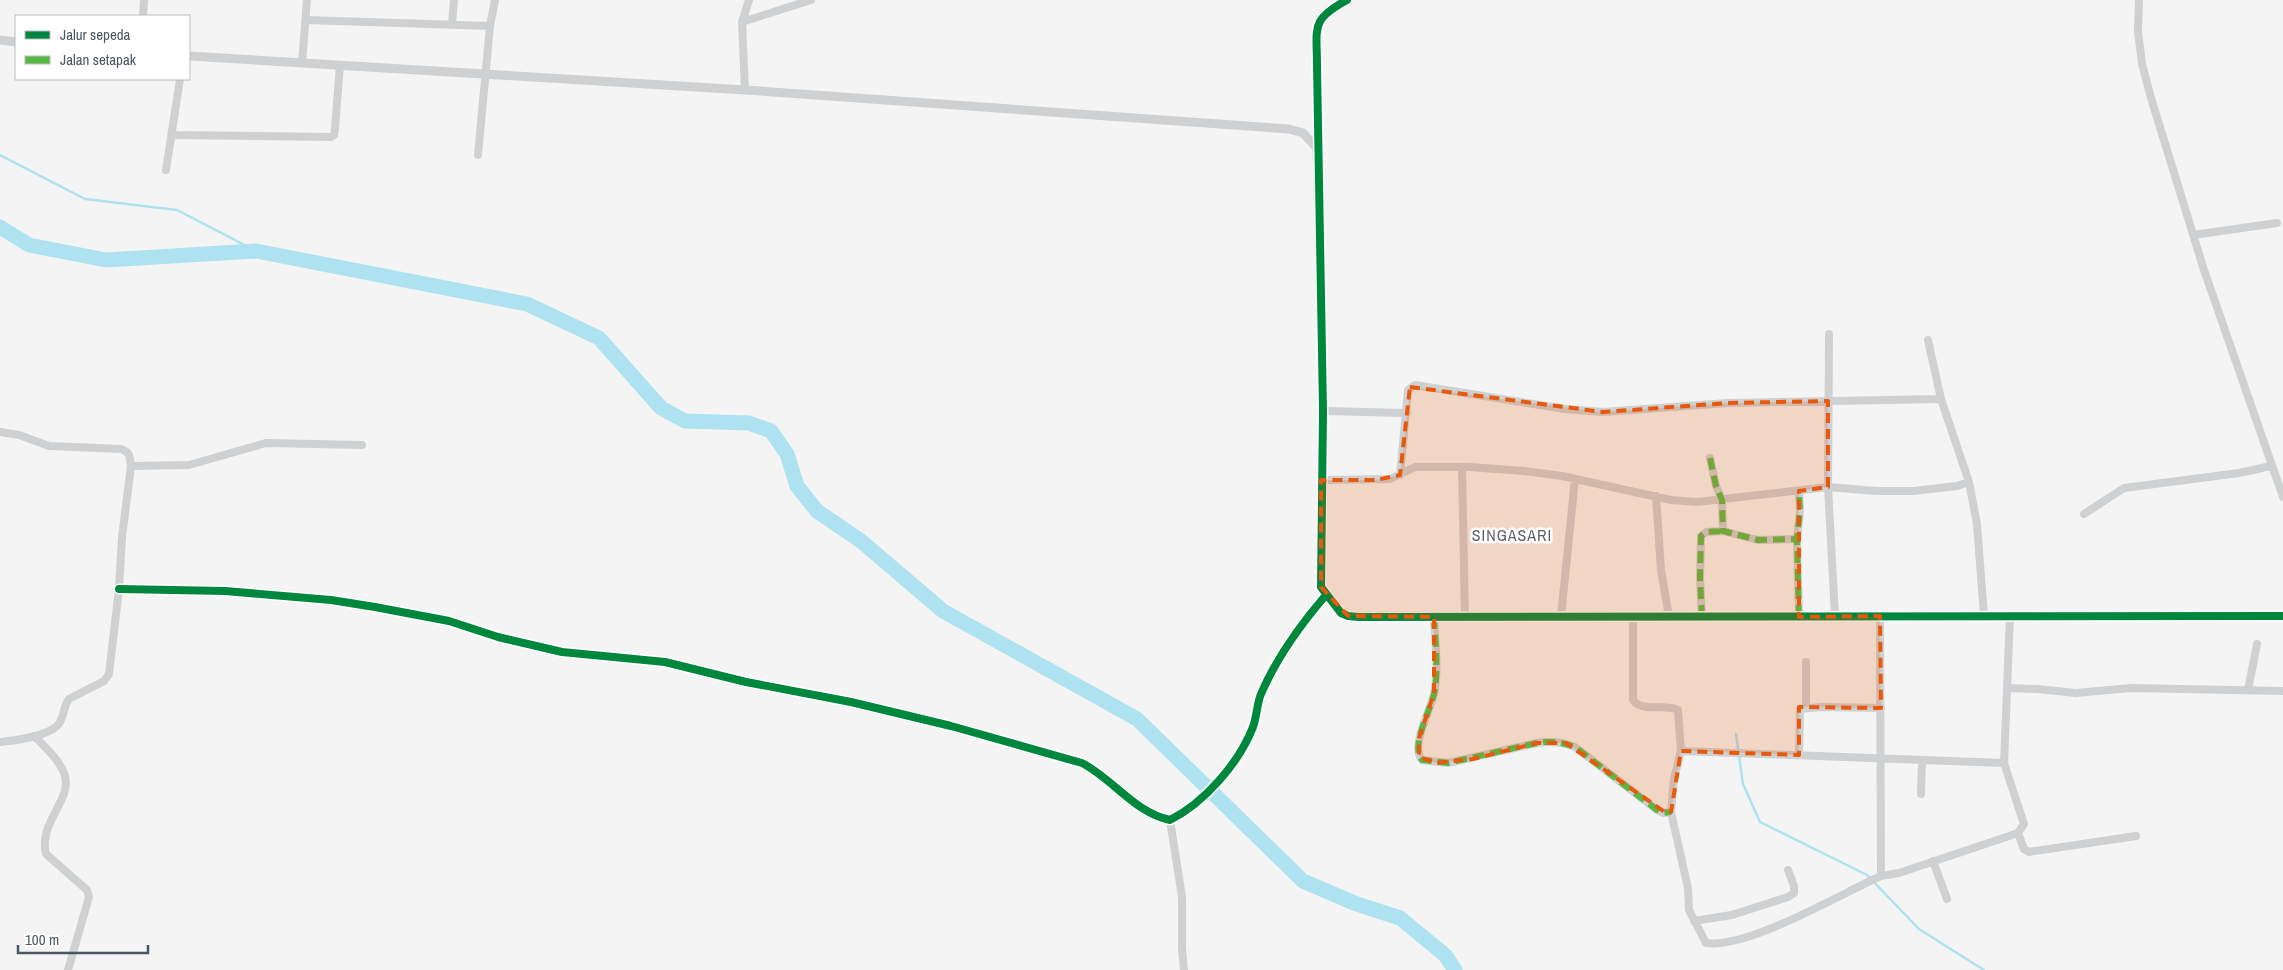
<svg xmlns="http://www.w3.org/2000/svg" width="2283" height="970" viewBox="0 0 2283 970" font-family="'Archivo Narrow',sans-serif">
<rect width="100%" height="100%" fill="#f4f4f4"/>
<g fill="none" stroke-linecap="round" stroke-linejoin="round">
<path stroke="#aee2f0" stroke-width="2.5" d="M 0,155 L 85,199 L 177,210 L 256,251
M 1736,734 L 1743,784 L 1760,822 L 1867,875 L 1919,929 L 1984,970"/>
<path stroke="#aee2f0" stroke-width="15" d="M 0,227 L 29,245 L 106,260 L 256,251 L 527,304 L 599,338 L 661,408 L 685,421 L 749,423 L 771,431 L 787,454 L 797,486 L 817,511 L 861,541 L 943,611 L 1137,719 L 1303,881 L 1354,903 L 1400,918 L 1445,955 L 1455,970"/>
<path stroke="#ced0d2" stroke-width="8" d="M 2139,0 L 2138,31 L 2142,64 L 2151,98 L 2204,270 L 2283,497
M 143,16 L 144,0
M 307,20 L 490,26
M 742,22 L 811,0
M 452,24 L 454,0
M 302,63 L 307,0
M 745,90 L 742,22 L 749,0
M 172,135 L 331,137 L 334,135 L 335,128 L 340,65
M 1317,148 L 1318,23 L 1328,10 L 1347,0
M 478,155 L 490,26 L 495,0
M 166,170 L 180,79
M 2193,235 L 2277,223
M 1829,334 L 1828,487 L 1835,616
M 1928,340 L 1941,399
M 1323,411 L 1407,413
M 0,432 L 19,435 L 49,446 L 121,449 C 130,452 130,457 131,466 L 122,537 L 119,589 L 109,674 L 104,681 L 69,699 C 63,707 64,718 58,725 C 48,736 15,741 0,742
M 1710,458 L 1716,486 L 1722,500 L 1723,531 L 1758,540 L 1797,539
M 131,466 L 189,465 L 266,443 L 362,445
M 1462,467 L 1465,617
M 1400,475 L 1408,390 L 1415,385 L 1565,409 L 1603,412 L 1728,403 L 1941,399 L 1969,482 L 1977,524 L 1984,616
M 1321,480 L 1390,479 L 1415,467 L 1469,467 L 1524,471 L 1562,476 L 1671,500 L 1697,502 L 1828,487 L 1876,491 L 1913,491 L 1957,486 L 1969,482
M 1656,496 L 1661,570 L 1669,617
M 2084,514 L 2124,488 L 2239,473 L 2271,466
M 119,589 L 225,591 L 331,600 L 375,607 L 449,621 L 498,637 L 562,652 L 665,662 L 746,682 L 851,702 L 951,726 L 1082,763 C 1113,779 1135,813 1170,820 C 1204,803 1239,763 1253,727 C 1257,716 1257,703 1261,694 C 1276,659 1301,624 1326,595
M 1561,616 L 1575,479
M 1880,616 L 1881,876
M 1434,617 C 1435,642 1439,669 1434,694 C 1430,711 1410,747 1422,760 L 1448,763 L 1537,743 C 1550,741 1562,742 1575,747 L 1657,810 L 1663,813 L 1671,812
M 1633,617 L 1633,700 C 1642,713 1665,703 1678,710 L 1681,751 L 2004,763
M 1702,617 L 1700,578 L 1701,536 L 1706,532 L 1723,531
M 1799,617 L 1797,539 L 1800,511 L 1799,491
M 1806,662 L 1806,707
M 2007,688 L 2037,689 L 2076,693 L 2131,688 L 2283,691
M 2248,690 L 2257,644
M 34,736 C 45,747 60,760 65,776 C 72,800 38,823 46,854 L 87,890 L 89,897 L 68,970
M 1681,751 L 1674,779 L 1671,812 L 1688,888 L 1689,910 L 1706,943 C 1748,949 1840,894 1881,876 L 1899,873 L 2018,833 L 2024,824 L 2004,763 L 2010,616
M 1799,755 L 1800,709 L 1821,707 L 1881,708
M 1921,794 L 1922,761
M 1170,820 L 1182,897 L 1182,948 L 1184,970
M 2018,833 L 2024,849 L 2029,852 L 2136,836
M 1933,861 L 1947,899
M 1694,921 L 1732,915 L 1788,897 L 1794,893 L 1794,886 L 1788,870"/>
<path stroke="#ced0d2" stroke-width="9" d="M 0,40 L 16,42
M 189,56 L 745,90 L 1289,129 L 1303,133 L 1317,148 L 1323,411 L 1321,587 L 1341,613 L 1348,616 L 2283,616"/>
<path stroke="#58b947" stroke-width="6" stroke-dasharray="12 6" stroke-linecap="butt" d="M 1710,458 L 1716,486 L 1722,500 L 1723,531 L 1758,540 L 1797,539
M 1434,617 C 1435,642 1439,669 1434,694 C 1430,711 1410,747 1422,760 L 1448,763 L 1537,743 C 1550,741 1562,742 1575,747 L 1657,810 L 1663,813 L 1671,812
M 1702,617 L 1700,578 L 1701,536 L 1706,532 L 1723,531
M 1799,617 L 1797,539 L 1800,511 L 1799,491"/>
<g stroke="#fff" stroke-width="11">
<path id="cycleway" d="M 1347,0 C 1310,20 1317,27 1317,66 L 1323,411 L 1321,587 L 1341,613 L 1348,616 L 1358,617 L 2283,616
M 119,589 L 225,591 L 331,600 L 375,607 L 449,621 L 498,637 L 562,652 L 665,662 L 746,682 L 851,702 L 951,726 L 1082,763 C 1113,779 1135,813 1170,820 C 1204,803 1239,763 1253,727 C 1257,716 1257,703 1261,694 C 1276,659 1301,624 1326,595"/>
</g>
<use href="#cycleway" stroke="#00873e" stroke-width="8"/>
</g>
<path fill="#e8590c" fill-opacity="0.2" stroke="#e8590c" stroke-width="4" stroke-dasharray="10 6" stroke-linejoin="round" d="M 1410,387 L 1603,412 L 1728,403 L 1828,401 L 1828,487 L 1799,491 L 1799,617 L 1880,616 L 1881,708 L 1799,707 L 1799,755 L 1681,751 L 1671,812 L 1666,813 L 1566,743 L 1537,743 L 1473,759 L 1436,763 L 1419,757 L 1419,738 L 1434,693 L 1434,617 L 1348,616 L 1321,587 L 1321,480 L 1376,480 L 1400,475 Z"/>
<g text-anchor="middle" dominant-baseline="central" stroke-width="5" stroke-linejoin="round" paint-order="stroke">
<g font-size="16" letter-spacing="1" fill="#5f6368" stroke="#fff">
<text x="1512" y="535">SINGASARI</text>
</g>
</g>
<rect x="15" y="15" width="175" height="65" fill="#ffffff" stroke="#b7bbc0"/>
<rect x="25" y="31" width="25" height="8" fill="#00873e" stroke="#b7bbc0"/>
<text x="60" y="40" font-size="15" fill="#4a5661">Jalur sepeda</text>
<rect x="25" y="56" width="25" height="8" fill="#58b947" stroke="#b7bbc0"/>
<text x="60" y="65" font-size="15" fill="#4a5661">Jalan setapak</text>
<path d="M18 945v8h130v-8" fill="none" stroke="#4a5661" stroke-width="2.5"/>
<text x="25" y="945" font-size="15" fill="#4a5661" stroke="#ffffff" stroke-width="4" paint-order="stroke">100 m</text>
</svg>
